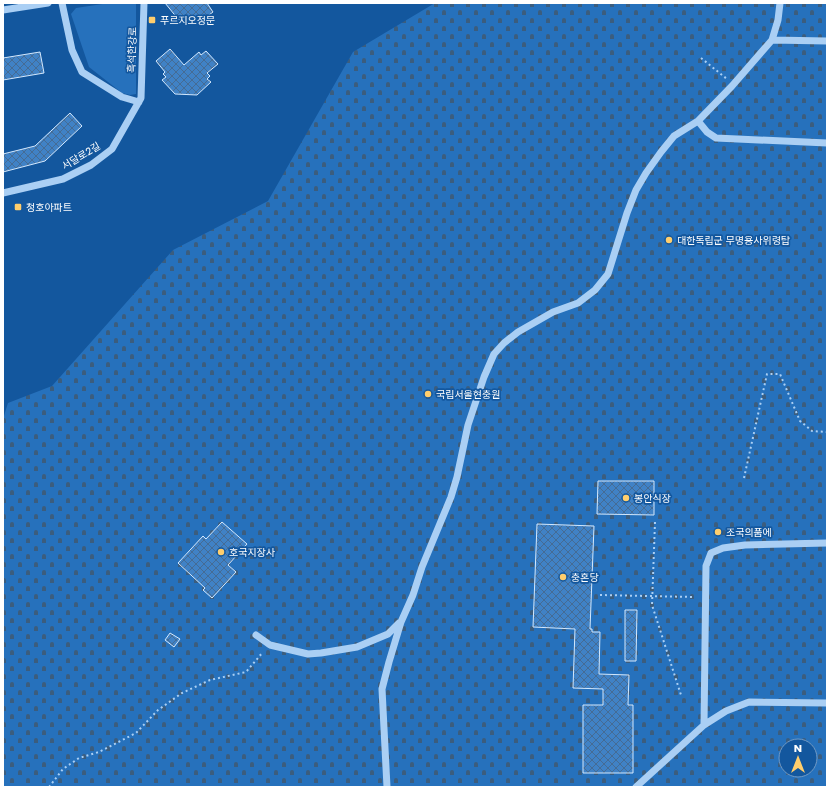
<svg xmlns="http://www.w3.org/2000/svg" width="830" height="790" viewBox="0 0 830 790" font-family="Poppins,'Noto Sans KR',sans-serif">
<defs>
<pattern id="cemetery-stones" width="16" height="16" patternUnits="userSpaceOnUse"><rect width="16" height="16" fill="#2671bc"/><path d="M2 7V4a2 2 0 0 1 4 0v3zM10 15v-3a2 2 0 0 1 4 0v3z" fill="#3b5d7e"/></pattern>
<pattern id="building-cross-hatch" width="8" height="8" patternUnits="userSpaceOnUse"><rect width="8" height="8" fill="#4082c6"/><path d="M0 0l8 8M0 8l8-8" fill="none" stroke="#456c95"/></pattern>
</defs>
<rect width="100%" height="100%" fill="#13579e"/>
<path fill="#2671bc" d="M 109,3 L 136,3 L 136,94 L 130,95 L 122,93 L 89,67 L 71,14 L 76,8 Z"/>
<path fill="url(#cemetery-stones)" fill-rule="evenodd" d="M 435,3 L 827,3 L 827,787 L 3,787 L 3,419 L 8,403 L 52,386 L 173,250 L 268,201 L 353,52 ZM 786,746 L 810,746 L 810,770 L 786,770 Z"/>
<path fill="url(#building-cross-hatch)" stroke="#d3e8fd" d="M 165,3 L 207,3 L 213,12 L 198,23 L 178,19 Z
M 170,49 L 184,65 L 199,52 L 201,55 L 206,51 L 218,64 L 207,73 L 210,76 L 207,79 L 211,82 L 197,95 L 175,94 L 162,80 L 166,77 L 163,74 L 165,72 L 156,61 Z
M 40,52 L 44,73 L 3,80 L 3,58 Z
M 70,113 L 82,126 L 45,161 L 3,172 L 3,154 L 35,146 Z
M 598,481 L 654,481 L 654,515 L 597,514 Z
M 222,522 L 247,544 L 228,565 L 236,572 L 212,598 L 203,590 L 205,588 L 178,563 L 203,536 L 206,539 Z
M 537,524 L 594,526 L 590,629 L 592,629 L 592,632 L 600,632 L 599,674 L 629,675 L 628,705 L 633,705 L 633,773 L 583,773 L 583,705 L 603,705 L 603,689 L 573,688 L 575,629 L 533,627 Z
M 625,610 L 637,610 L 636,661 L 625,661 Z
M 170,633 L 180,639 L 174,647 L 165,640 Z"/>
<g fill="none" stroke-linecap="round" stroke-linejoin="round">
<path stroke="#aacff4" stroke-width="2" stroke-dasharray="2 3" stroke-linecap="butt" d="M 701,58 L 727,79
M 744,478 L 767,374 L 780,374 L 800,421 L 812,431 L 827,432
M 655,522 L 652,605 L 681,695
M 600,595 L 694,597
M 49,787 L 63,769 L 79,758 L 99,752 L 136,733 L 158,710 L 182,693 L 210,680 L 246,672 L 263,652"/>
<path stroke="#aacff4" stroke-width="7" d="M 62,3 L 72,50 L 82,72 L 122,97 L 139,102
M 3,10 L 48,3
M 772,40 L 827,41
M 698,121 L 707,132 L 716,138 L 827,143
M 3,193 L 63,179 L 91,165 L 112,149 L 141,98 L 144,3
M 256,635 L 270,645 L 308,654 L 321,653 L 357,647 L 388,634 L 399,623
M 704,725 L 726,711 L 749,702 L 827,703
M 387,787 L 382,689 L 389,662 L 401,622 L 413,595 L 422,567 L 451,497 L 457,477 L 468,425 L 484,377 L 494,354 L 504,343 L 518,332 L 553,312 L 578,303 L 595,290 L 608,274 L 627,213 L 636,190 L 646,173 L 661,152 L 674,136 L 698,121 L 732,86 L 772,40 L 778,20 L 780,3
M 636,787 L 704,725 L 706,566 L 711,553 L 723,548 L 745,545 L 827,543"/>
</g>
<g fill="#ffce6d" stroke="#13579e" stroke-width="1.5">
<rect x="148" y="16" width="8" height="8" rx="2"/>
<rect x="14" y="203" width="8" height="8" rx="2"/>
<circle cx="669" cy="240" r="4"/>
<circle cx="428" cy="394" r="4"/>
<circle cx="626" cy="498" r="4"/>
<circle cx="718" cy="532" r="4"/>
<circle cx="221" cy="552" r="4"/>
<circle cx="563" cy="577" r="4"/>
</g>
<g text-anchor="middle" dominant-baseline="central" stroke-width="3.5" stroke-linejoin="round" paint-order="stroke">
<g font-size="10" fill="#fff" stroke="#13579e" text-anchor="start">
<text x="160" y="20">푸르지오정문</text>
<text x="26" y="207">청호아파트</text>
<text x="677" y="240">대한독립군 무명용사위령탑</text>
<text x="436" y="394">국립서울현충원</text>
<text x="634" y="498">봉안식장</text>
<text x="726" y="532">조국의품에</text>
<text x="229" y="552">호국지장사</text>
<text x="571" y="577">충혼당</text>
</g>
<g font-size="10" fill="#fff" stroke="#13579e">
<text transform="translate(132 50) rotate(-88)">흑석한강로</text>
<text transform="translate(81 156) rotate(-31)">서달로2길</text>
</g>
</g>
<rect width="830" height="790" fill="none" stroke="#ffffff" stroke-width="8"/>
<g transform="translate(798 758)"><circle r="19" fill="#13579e" stroke="#719ac5"/>
<path d="M0-3L7 15L0 10L-7 15Z" fill="#ffce6d"/>
<text y="-6" font-size="11" font-weight="bold" text-anchor="middle" fill="#ffffff">N</text>
</g>
</svg>
